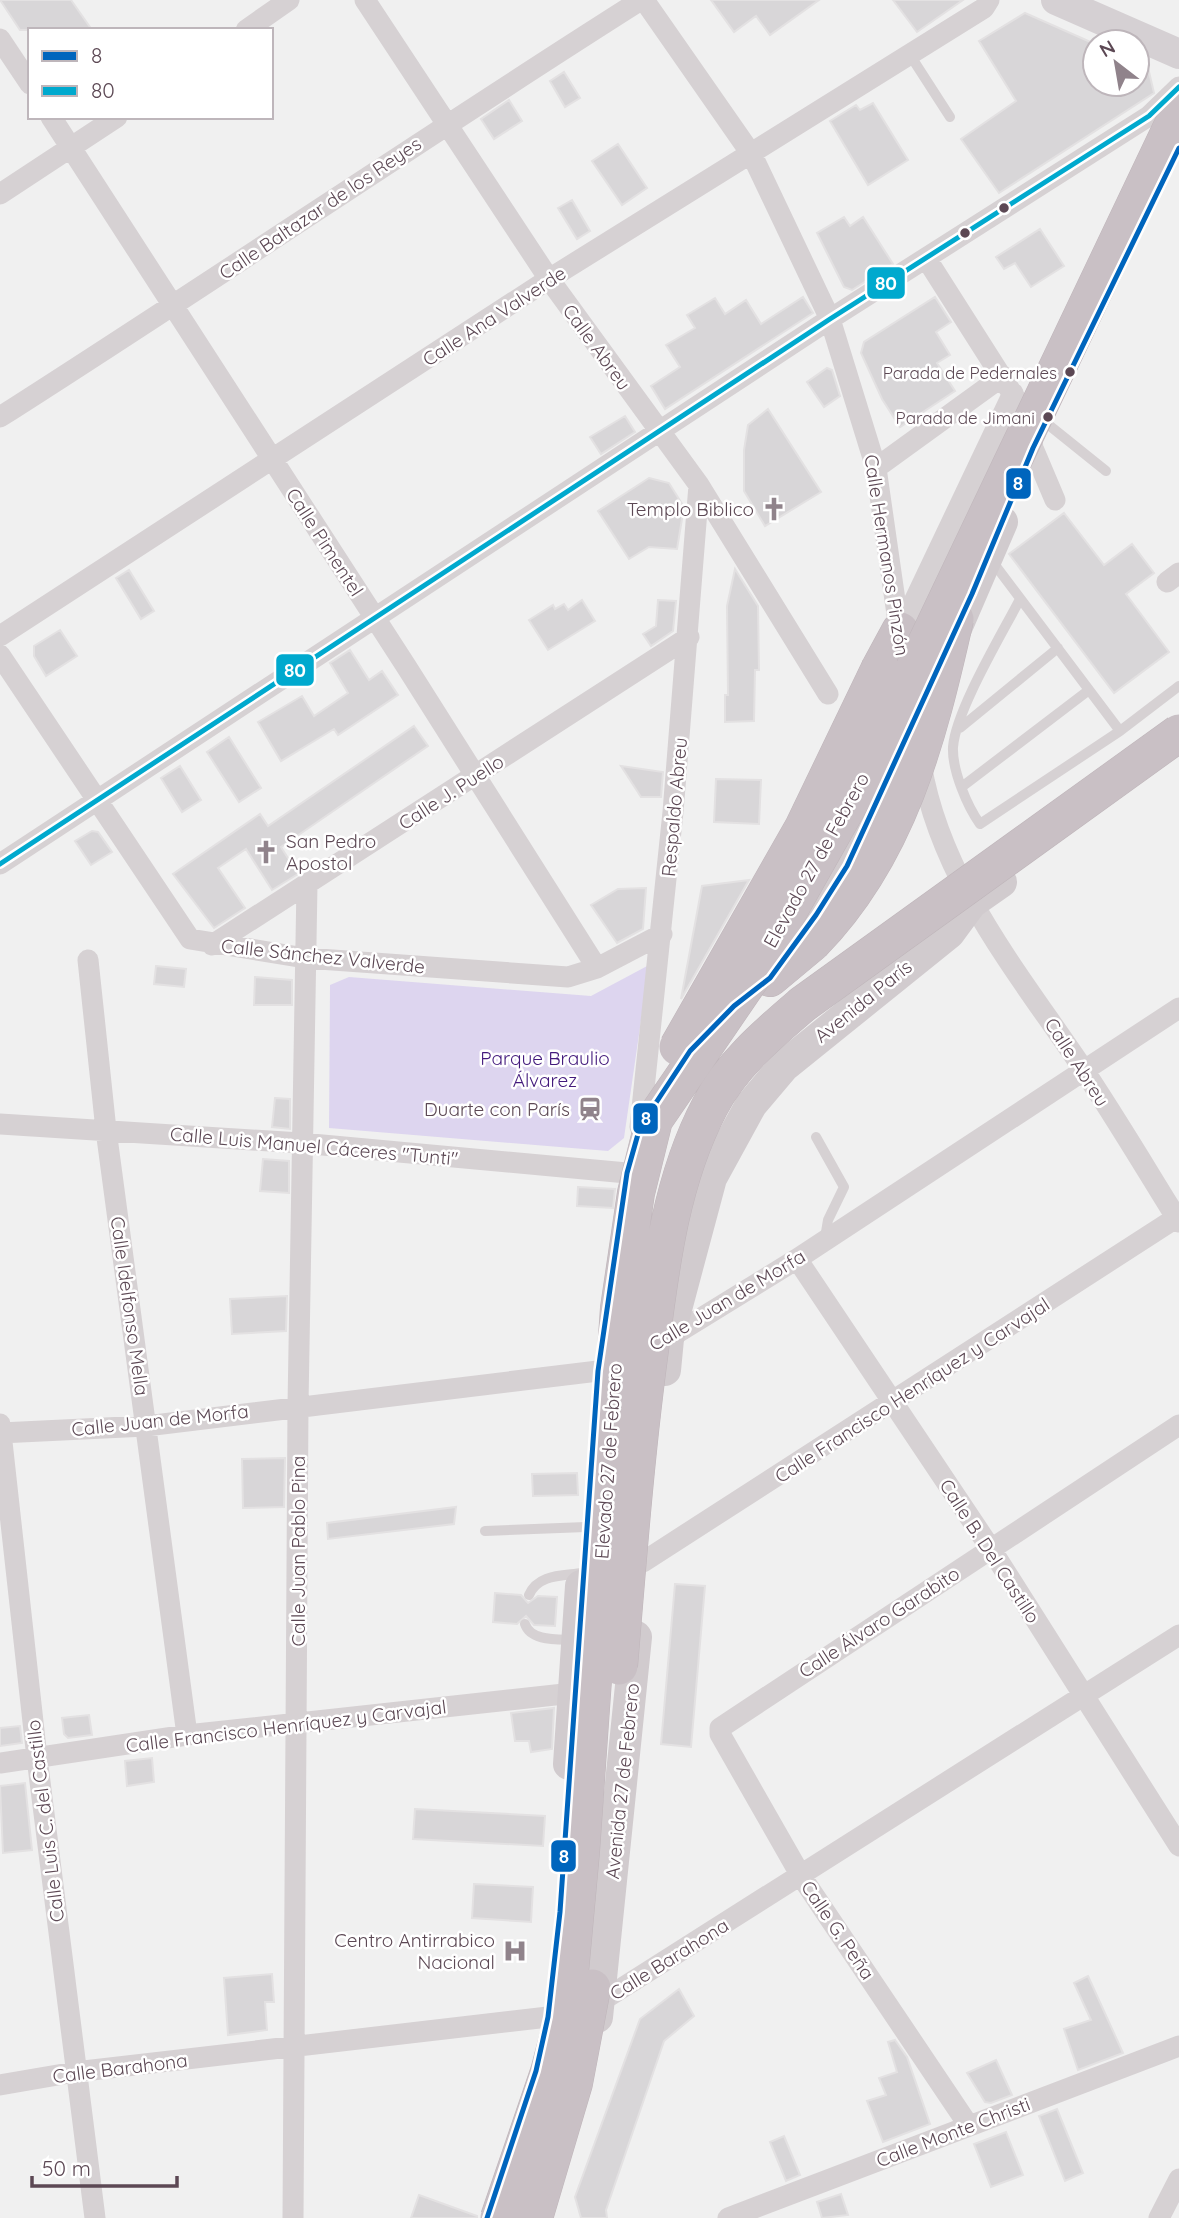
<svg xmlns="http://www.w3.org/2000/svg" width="1179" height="2218" viewBox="0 0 1179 2218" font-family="Quicksand,sans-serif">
<rect width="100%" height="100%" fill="#f0f0f0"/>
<path fill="#ddd5ef" d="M 649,965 L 624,1138 L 608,1151 L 329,1128 L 330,985 L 349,977 L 591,996 Z"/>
<path fill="#d8d6d8" stroke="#e3e1e2" stroke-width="2" d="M 0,0 L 71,0 L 92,30 L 20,30 Z
M 711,0 L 819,0 L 770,35 L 756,16 L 734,32 Z
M 893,0 L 963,0 L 917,32 Z
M 1025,13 L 1095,44 L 1095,84 L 1137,84 L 1137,55 L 1146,59 L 1154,93 L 999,193 L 961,139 L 1016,101 L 979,41 Z
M 564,72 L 580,98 L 565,107 L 550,81 Z
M 509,100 L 522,121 L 494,139 L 481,119 Z
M 873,103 L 908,160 L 868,185 L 830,121 L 856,105 L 860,110 Z
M 618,144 L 647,188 L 622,205 L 592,161 Z
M 572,200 L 590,231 L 577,239 L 558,208 Z
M 844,217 L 850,226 L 863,217 L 893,264 L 852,290 L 844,287 L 817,233 Z
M 1040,229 L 1064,266 L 1031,287 L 1015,263 L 1004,269 L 996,257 Z
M 803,297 L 813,313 L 665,409 L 651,386 L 680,367 L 666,345 L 695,328 L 687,315 L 715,298 L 725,314 L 746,300 L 761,324 Z
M 935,297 L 951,322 L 936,332 L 950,355 L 937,363 L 955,391 L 900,427 L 882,399 L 861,353 L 864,342 Z
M 827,368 L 832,370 L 840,396 L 824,407 L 807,382 Z
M 768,409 L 821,492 L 765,526 L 744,491 L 744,450 L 748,425 Z
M 625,416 L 635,432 L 601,454 L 590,437 Z
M 649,478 L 669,483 L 684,507 L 677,549 L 649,547 L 629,559 L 598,511 Z
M 1064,513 L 1104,565 L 1132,544 L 1154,573 L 1126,594 L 1169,652 L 1114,693 L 1009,554 Z
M 735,569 L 758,606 L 759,670 L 755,670 L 754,721 L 725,722 L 725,695 L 728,695 L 727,606 Z
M 129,570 L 154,611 L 141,619 L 116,578 Z
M 582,600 L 595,621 L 548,650 L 529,620 L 553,605 L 555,609 L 564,604 L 568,610 Z
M 658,600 L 676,601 L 673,631 L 651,646 L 643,634 L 656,626 Z
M 60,630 L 77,656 L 46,676 L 34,656 L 34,646 Z
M 350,650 L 369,680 L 382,671 L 398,695 L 338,735 L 334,729 L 281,761 L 258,722 L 302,696 L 314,716 L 348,693 L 330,663 Z
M 414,726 L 428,746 L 281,847 L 298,874 L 272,890 L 246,849 L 218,868 L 245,908 L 214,928 L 173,874 L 260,814 L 268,826 Z
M 229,737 L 261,788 L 239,802 L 207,752 Z
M 180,766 L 201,800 L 182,812 L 161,778 Z
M 621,766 L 663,772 L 661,797 L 641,797 Z
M 716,779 L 761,780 L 759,824 L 714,822 Z
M 92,831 L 98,832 L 112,852 L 91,865 L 75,841 Z
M 749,880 L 681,999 L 702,886 Z
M 646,888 L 643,929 L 617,943 L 591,905 L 618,889 Z
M 156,966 L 186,969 L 184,987 L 154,984 Z
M 255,977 L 292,980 L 292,1005 L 254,1005 Z
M 275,1098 L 290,1099 L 290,1129 L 272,1127 Z
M 263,1159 L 289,1161 L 289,1193 L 260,1191 Z
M 578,1187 L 615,1189 L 613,1208 L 577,1206 Z
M 287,1296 L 286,1331 L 232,1334 L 230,1299 Z
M 285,1458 L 284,1507 L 243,1508 L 242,1459 Z
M 577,1473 L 578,1495 L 533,1496 L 532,1474 Z
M 456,1507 L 454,1524 L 328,1539 L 327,1523 Z
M 675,1584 L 705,1586 L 691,1747 L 661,1744 Z
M 495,1593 L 521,1595 L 528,1603 L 538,1596 L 557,1597 L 555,1626 L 534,1625 L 526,1616 L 517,1624 L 493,1622 Z
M 554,1708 L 552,1749 L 531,1752 L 529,1741 L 515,1741 L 511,1713 Z
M 89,1715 L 92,1735 L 68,1738 L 64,1734 L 62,1718 Z
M 20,1726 L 22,1743 L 0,1746 L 0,1728 Z
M 152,1758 L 154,1782 L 127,1786 L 125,1761 Z
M 25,1783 L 32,1850 L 3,1853 L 0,1786 Z
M 415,1809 L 545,1816 L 543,1846 L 413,1839 Z
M 474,1884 L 533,1887 L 531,1922 L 472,1918 Z
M 272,1974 L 274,2002 L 265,2002 L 267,2030 L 228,2035 L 224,1978 Z
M 1088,1976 L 1123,2053 L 1078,2070 L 1064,2029 L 1091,2020 L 1074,1983 Z
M 679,1989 L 694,2016 L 664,2041 L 606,2210 L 607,2218 L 581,2218 L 575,2197 L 640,2019 Z
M 895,2040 L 907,2057 L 930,2124 L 883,2142 L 867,2101 L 886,2095 L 879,2078 L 897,2072 L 888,2042 Z
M 996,2060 L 1012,2095 L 991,2103 L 985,2102 L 967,2073 Z
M 1057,2109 L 1083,2173 L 1065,2181 L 1039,2116 Z
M 1006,2132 L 1023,2175 L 991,2187 L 974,2144 Z
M 784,2136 L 800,2175 L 786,2181 L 770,2142 Z
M 841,2194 L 848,2215 L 822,2218 L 817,2202 Z
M 419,2195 L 477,2216 L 477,2218 L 411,2218 Z"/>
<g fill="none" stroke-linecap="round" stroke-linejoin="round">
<g stroke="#bfb5ba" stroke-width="38">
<path id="highway" d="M 880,668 L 900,631
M 770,978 L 812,943"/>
</g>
<path stroke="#d6d1d3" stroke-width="10" d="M 910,55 L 950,117
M 1039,423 L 1045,422 L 1106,471
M 992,561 L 1120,731 L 1179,686
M 1020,599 C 1002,634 956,710 953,747 C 952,770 967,806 980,824 L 1120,731
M 960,728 L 1058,648
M 963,786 L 1089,690
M 816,1137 L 844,1187 L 828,1220 L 825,1238
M 485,1531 L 586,1527
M 529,1595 C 538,1574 562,1576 582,1573
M 525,1624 C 531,1642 559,1639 575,1640"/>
<path stroke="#d6d1d3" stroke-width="21" d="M 365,0 L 549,279 L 699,485 L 828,694
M 644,0 L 752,155 L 830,319 L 876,468 L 901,642
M 246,30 L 289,0
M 0,39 L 30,84
M 51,117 L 406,666 L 597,968
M 0,194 L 117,117
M 926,258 L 1017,401 L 1029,424 L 1033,448 L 1055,500
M 0,417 C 215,280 426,136 641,0
M 876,468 L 1003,376
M 1167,582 L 1179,573
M 900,631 L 1013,393
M 0,636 L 549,279 L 984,8 L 989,0
M 0,655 L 190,939 L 305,958 L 568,977 L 597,968 L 662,934
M 921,764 C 940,878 1016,970 1079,1063 C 1114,1115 1146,1169 1179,1222
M 0,864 L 830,319 L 1149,116 L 1179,87
M 212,945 L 689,637
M 88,960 L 106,1130 L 187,1735
M 0,1124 L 301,1143 L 627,1173
M 640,1127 L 673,812 L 699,485
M 797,1259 L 991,1549 L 1179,1846
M 664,1341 L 797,1259 L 1179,1008
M 0,1424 L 37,1758 L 95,2218
M 0,1433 L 146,1426 L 598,1371 L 622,1360
M 643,1562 L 1179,1216
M 0,1763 L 187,1735 L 573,1693
M 0,2085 L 75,2072 L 548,2017 L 600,2002 L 1179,1635
M 969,2126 L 801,1876 L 720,1734 L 720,1728 L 1179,1425
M 293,2218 L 298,1405 L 307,884
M 728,2218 L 1179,2046
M 1159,2218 L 1179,2179"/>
<path stroke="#d5d0d3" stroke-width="30" d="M 1056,0 L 1179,54"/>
<path stroke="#d1cbce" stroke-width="32" d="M 949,645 L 1002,522
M 806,929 L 847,866 L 921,705
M 665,1370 L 668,1339 L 711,1178 L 751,1105 L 784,1066 L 949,933 L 971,903 L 1001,882
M 569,1764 L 581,1586
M 597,2017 L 636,1637"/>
<use href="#highway" stroke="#c9c0c5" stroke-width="37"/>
<g stroke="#bfb5ba" stroke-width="38" stroke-linecap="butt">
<path id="highway-bridge" d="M 812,943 C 899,854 928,738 955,619
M 678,1047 L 803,828 L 880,668
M 619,1666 C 628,1558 636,1450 651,1342 C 661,1262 672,1178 710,1106 C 731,1065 768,1034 803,1004 L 1179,733
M 499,2218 L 549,2072 L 567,2004 L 581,1851 L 619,1308 L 636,1193 L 654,1120 L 751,978 L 853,797 L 1179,112
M 534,2218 L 574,2083 L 592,1988"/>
</g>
<use href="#highway-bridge" stroke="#c9c0c5" stroke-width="37"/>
<g stroke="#fff" stroke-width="10">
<path id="bus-1" d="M 487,2218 L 536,2071 L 548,2017 L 560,1912 L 598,1371 L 627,1173 L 640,1127 L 690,1051 L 734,1006 L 770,978 L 816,915 L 847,866 L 972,594 L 1033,448 L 1179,148"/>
</g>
<g stroke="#fff" stroke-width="10">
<path id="bus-2" d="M 0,864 L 830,319 L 1149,116 L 1179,87"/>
</g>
<use href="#bus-1" stroke="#0065bd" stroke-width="5"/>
<use href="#bus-2" stroke="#00a9ce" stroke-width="5"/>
</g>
<defs>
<g id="church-bare" transform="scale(1.89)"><path d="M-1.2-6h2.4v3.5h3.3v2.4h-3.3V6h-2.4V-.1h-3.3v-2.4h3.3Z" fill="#90838b" stroke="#fff" stroke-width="2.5" paint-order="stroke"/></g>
<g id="station-bare" transform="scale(1.89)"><path d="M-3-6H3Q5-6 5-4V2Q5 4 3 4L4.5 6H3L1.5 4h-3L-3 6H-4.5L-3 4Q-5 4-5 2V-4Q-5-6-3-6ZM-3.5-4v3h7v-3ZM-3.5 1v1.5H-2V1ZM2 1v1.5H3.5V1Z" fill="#90838b" stroke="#fff" stroke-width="2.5" paint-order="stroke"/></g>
<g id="hospital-bare" transform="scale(1.89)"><path d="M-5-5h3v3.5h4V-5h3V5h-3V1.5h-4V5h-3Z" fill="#90838b" stroke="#fff" stroke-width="2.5" paint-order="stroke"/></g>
</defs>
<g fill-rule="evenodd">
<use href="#church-bare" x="774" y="509"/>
<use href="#church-bare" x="266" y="852"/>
<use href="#station-bare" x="590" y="1109"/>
<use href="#hospital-bare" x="515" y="1951"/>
</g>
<g fill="#5c4854" stroke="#fff" stroke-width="2.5">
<circle cx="1004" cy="208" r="6"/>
<circle cx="965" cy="233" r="6"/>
<circle cx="1070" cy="372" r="6"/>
<circle cx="1048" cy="417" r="6"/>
</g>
<g text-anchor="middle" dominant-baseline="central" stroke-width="5" stroke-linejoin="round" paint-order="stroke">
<g font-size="17" fill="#5c4854" stroke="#fff" text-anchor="end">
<text x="1057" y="372">Parada de Pedernales</text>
<text x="1035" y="417">Parada de Jimani</text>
</g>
<g font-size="19" fill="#5c4854" stroke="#fff">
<text transform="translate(320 208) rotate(-34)">Calle Baltazar de los Reyes</text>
<text transform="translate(494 316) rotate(-33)">Calle Ana Valverde</text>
<text transform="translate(597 347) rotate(54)">Calle Abreu</text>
<text transform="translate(325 542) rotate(57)">Calle Pimentel</text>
<text transform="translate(887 555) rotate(81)">Calle Hermanos Pinzón</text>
<text transform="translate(451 792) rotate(-33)">Calle J. Puello</text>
<text transform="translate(674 807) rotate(-85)">Respaldo Abreu</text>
<text transform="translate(816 860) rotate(-61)">Elevado 27 de Febrero</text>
<text transform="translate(323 956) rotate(6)">Calle Sánchez Valverde</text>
<text transform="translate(863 1001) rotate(-39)">Avenida París</text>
<text transform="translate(1077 1062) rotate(57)">Calle Abreu</text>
<text transform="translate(314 1146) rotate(5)">Calle Luis Manuel Cáceres "Tunti"</text>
<text transform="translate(727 1300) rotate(-31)">Calle Juan de Morfa</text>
<text transform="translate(130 1306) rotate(82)">Calle Idelfonso Mella</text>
<text transform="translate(912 1390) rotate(-33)">Calle Francisco Henríquez y Carvajal</text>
<text transform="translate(160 1420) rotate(-6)">Calle Juan de Morfa</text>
<text transform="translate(608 1461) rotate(-86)">Elevado 27 de Febrero</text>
<text transform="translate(298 1551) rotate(-90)">Calle Juan Pablo Pina</text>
<text transform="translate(990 1551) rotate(57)">Calle B. Del Castillo</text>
<text transform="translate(879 1622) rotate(-33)">Calle Álvaro Garabito</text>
<text transform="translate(286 1726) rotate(-7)">Calle Francisco Henríquez y Carvajal</text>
<text transform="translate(622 1781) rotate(-84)">Avenida 27 de Febrero</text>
<text transform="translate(45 1821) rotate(-97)">Calle Luis C. del Castillo</text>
<text transform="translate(838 1930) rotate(56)">Calle G. Peña</text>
<text transform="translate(669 1959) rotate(-32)">Calle Barahona</text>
<text transform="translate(120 2068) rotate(-7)">Calle Barahona</text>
<text transform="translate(953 2132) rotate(-21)">Calle Monte Christi</text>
</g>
<g font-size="19" fill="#5c4854" stroke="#fff" text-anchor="end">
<text x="754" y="509">Templo Biblico</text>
<text x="286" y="841" text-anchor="start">San Pedro<tspan x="286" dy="22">Apostol</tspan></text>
<text x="570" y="1109">Duarte con París</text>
<text x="495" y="1940">Centro Antirrabico<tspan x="495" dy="22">Nacional</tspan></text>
</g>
<g font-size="19" fill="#431a7c" stroke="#fff">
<text x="545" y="1058">Parque Braulio<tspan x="545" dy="22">Álvarez</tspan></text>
</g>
</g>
<g stroke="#fff" stroke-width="2.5">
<rect x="866" y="266" width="40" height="34" rx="7" fill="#00a9ce"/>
<rect x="1005" y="467" width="27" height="33" rx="7" fill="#0065bd"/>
<rect x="275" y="653" width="40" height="34" rx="7" fill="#00a9ce"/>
<rect x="632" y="1102" width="27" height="33" rx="7" fill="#0065bd"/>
<rect x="550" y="1839" width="27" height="34" rx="7" fill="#0065bd"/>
</g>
<g font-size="19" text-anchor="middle" font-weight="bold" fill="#fff">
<text x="886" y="290">80</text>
<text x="1018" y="490">8</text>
<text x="295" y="677">80</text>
<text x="646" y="1125">8</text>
<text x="564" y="1863">8</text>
</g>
<rect x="28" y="28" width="245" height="91" fill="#ffffff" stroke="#beb6bb" stroke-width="2"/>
<rect x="42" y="51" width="35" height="10" fill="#0065bd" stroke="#beb6bb" stroke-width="2"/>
<text x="91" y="63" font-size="21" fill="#5c4854">8</text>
<rect x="42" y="86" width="35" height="10" fill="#00a9ce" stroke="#beb6bb" stroke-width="2"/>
<text x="91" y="98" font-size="21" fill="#5c4854">80</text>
<g transform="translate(1116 63) rotate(329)"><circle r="33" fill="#ffffff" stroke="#beb6bb" stroke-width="2"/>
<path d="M0-5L12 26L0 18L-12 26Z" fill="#90838b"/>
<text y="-10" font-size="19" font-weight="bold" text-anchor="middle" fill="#5c4854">N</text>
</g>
<path d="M32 2176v10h145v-10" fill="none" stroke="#5c4854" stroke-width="3.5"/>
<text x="42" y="2176" font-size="21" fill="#5c4854" stroke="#ffffff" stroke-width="5" paint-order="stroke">50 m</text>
</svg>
